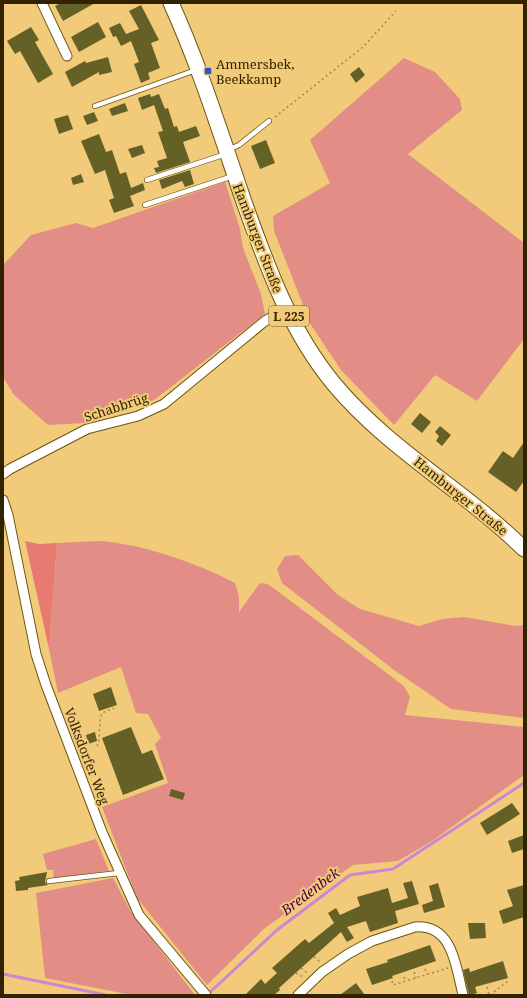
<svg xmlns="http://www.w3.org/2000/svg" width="527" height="998" viewBox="0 0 527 998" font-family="'Noto Serif',serif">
<rect width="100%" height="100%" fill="#f1cb79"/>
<path fill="#e28e86" d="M 404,58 L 435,72 L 460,99 L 462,110 L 408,154 L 524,243 L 524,339 L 477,401 L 435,375 L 394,425 L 341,370 L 311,325 L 274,231 L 273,216 L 330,183 L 310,140 Z
M 225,182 L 240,229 L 243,248 L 261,294 L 265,314 L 154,400 L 85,423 L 48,425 L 14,395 L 3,377 L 3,265 L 31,235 L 76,223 L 93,228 Z
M 98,541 C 140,543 197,563 235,583 L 239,597 L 239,612 L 260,583 L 268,584 L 404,686 L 410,697 L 405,715 L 524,727 L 524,775 L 432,841 L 398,861 L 353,865 L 265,928 L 207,985 L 137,898 L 102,807 L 168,783 L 155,744 L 161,738 L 148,714 L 136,713 L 121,667 L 58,693 L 49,649 L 57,543 Z
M 298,555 L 338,595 L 360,609 L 419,626 L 442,619 L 464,617 L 515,626 L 524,625 L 524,718 L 451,709 L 394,670 L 282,583 L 277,569 L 285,556 Z
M 96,839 L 109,871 L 54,878 L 53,870 L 47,870 L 43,854 Z
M 113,878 L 131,912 L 195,995 L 132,995 L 45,978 L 36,893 Z"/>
<path fill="#e67b72" d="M 25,541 L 39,544 L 57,543 L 49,649 Z"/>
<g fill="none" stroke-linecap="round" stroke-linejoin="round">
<path stroke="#cf86d2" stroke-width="3" d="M 3,974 L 106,995
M 207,995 L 277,930 L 350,875 L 393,869 L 524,783"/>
</g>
<path fill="#656126" d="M 61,3 L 95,3 L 63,21 L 55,6 Z
M 141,5 L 159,40 L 151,43 L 160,68 L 148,73 L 150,79 L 141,83 L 134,64 L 139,62 L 131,41 L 121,46 L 116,36 L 113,37 L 109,28 L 120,23 L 126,34 L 139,29 L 129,11 Z
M 98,22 L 106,37 L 79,52 L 71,37 Z
M 31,27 L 39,40 L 35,42 L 53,74 L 38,83 L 20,51 L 15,54 L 7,41 Z
M 108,57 L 112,72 L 99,75 L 99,72 L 72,87 L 65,72 L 85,61 L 86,63 Z
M 359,67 L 365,75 L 356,83 L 350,74 Z
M 150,94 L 151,97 L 159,94 L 165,109 L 168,108 L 174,127 L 177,126 L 179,132 L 196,126 L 200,136 L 183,142 L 190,162 L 156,173 L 154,168 L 159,167 L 157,161 L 167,158 L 158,132 L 163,131 L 154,105 L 142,110 L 138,98 Z
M 125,103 L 128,111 L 112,116 L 109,109 Z
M 94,112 L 98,121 L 87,125 L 83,116 Z
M 68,115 L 73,129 L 59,134 L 54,119 Z
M 99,134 L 106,152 L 112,150 L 120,174 L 126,172 L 131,188 L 143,183 L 145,190 L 130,196 L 134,206 L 114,213 L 109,200 L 114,198 L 105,170 L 95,174 L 81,141 Z
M 266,140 L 275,163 L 260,169 L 251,146 Z
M 142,145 L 145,153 L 132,158 L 128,149 Z
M 190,170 L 194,184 L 185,187 L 182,181 L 162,189 L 159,180 Z
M 81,174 L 84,182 L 73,185 L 71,178 Z
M 420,413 L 431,422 L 422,433 L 411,424 Z
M 440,426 L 451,435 L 442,446 L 436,441 L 439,436 L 435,432 Z
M 524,442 L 524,481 L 516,492 L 488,472 L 503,451 L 513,458 Z
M 111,687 L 117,705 L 99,711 L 93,694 Z
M 131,727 L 142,754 L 152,750 L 164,779 L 123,795 L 102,738 Z
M 95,732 L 97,741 L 88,744 L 86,735 Z
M 171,789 L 185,793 L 183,800 L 169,796 Z
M 512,803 L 520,814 L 487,835 L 480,823 Z
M 524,835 L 524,849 L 512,853 L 508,841 Z
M 47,872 L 45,882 L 48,885 L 28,888 L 28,890 L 16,891 L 15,881 L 20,880 L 19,877 Z
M 412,881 L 419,904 L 395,911 L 398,923 L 370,932 L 366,921 L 347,927 L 354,938 L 347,942 L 341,932 L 279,988 L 280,990 L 274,995 L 245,995 L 261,979 L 265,984 L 277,973 L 272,968 L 305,939 L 309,943 L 334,923 L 328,913 L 336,908 L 340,915 L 360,906 L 357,897 L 388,888 L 392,903 L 408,898 L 403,883 Z
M 438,883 L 445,907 L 424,913 L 422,905 L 433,901 L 429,886 Z
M 524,885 L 524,917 L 503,924 L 499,911 L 513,906 L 507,890 Z
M 468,923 L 485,923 L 486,938 L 470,939 Z
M 430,945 L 436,961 L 392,976 L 393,978 L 372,985 L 366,969 L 388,962 L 387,960 Z
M 503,961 L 508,978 L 475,987 L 477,993 L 469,995 L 463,970 L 469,968 L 470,972 Z
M 356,983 L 365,995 L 340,995 Z"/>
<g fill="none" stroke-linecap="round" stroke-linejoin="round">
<g stroke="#6d530e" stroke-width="6">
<path id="lane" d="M 95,106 L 196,70
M 228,150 L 239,145 L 269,121
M 147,180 L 226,154
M 145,205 L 233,176
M 49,881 L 119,873"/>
</g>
<g stroke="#6d530e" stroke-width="11">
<path id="street" d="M 42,3 L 67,56
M 3,474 L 10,469 L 87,429 L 138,416 L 164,404 L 265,321 L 286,309
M 3,500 L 8,515 L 36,654 L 46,685 L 102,832 L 139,915 L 206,995
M 298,995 L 322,972 L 348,954 L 372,941 L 415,927 C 453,924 456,967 463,995"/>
</g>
<g stroke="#6d530e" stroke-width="17">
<path id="primary" d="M 171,3 C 200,67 221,135 244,202 C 267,266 290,331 334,384 C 388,449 464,490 524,549"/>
</g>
<path stroke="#a48849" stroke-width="1.5" stroke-dasharray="2 3" stroke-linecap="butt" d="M 275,117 L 363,47 L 396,11
M 97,746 C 101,739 98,724 102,713 L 114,708
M 314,957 L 320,962
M 301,968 L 307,973
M 425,969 L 427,974
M 414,972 L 416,978
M 296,973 L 303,977
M 404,977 L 405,981
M 392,981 L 393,985 L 448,968
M 487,987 L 489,995
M 490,995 L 508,981"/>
<use href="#lane" stroke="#fff" stroke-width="4.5"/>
<use href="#street" stroke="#fff" stroke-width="9"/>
<use href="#primary" stroke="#fff" stroke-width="15"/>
</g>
<rect fill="#2e54c4" stroke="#f1cb79" stroke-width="1.5" x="204" y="67" width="8" height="8" rx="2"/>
<g text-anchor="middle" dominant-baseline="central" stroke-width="4" stroke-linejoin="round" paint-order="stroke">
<rect fill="#f1cb79" stroke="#6b5524" stroke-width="1" x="269" y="306" width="40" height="20" rx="3"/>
<g font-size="12" font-weight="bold" fill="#312200">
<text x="289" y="316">L 225</text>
</g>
<g font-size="13" fill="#312200" stroke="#f1cb79" text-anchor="start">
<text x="216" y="64">Ammersbek,<tspan x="216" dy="15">Beekkamp</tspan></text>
</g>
<g font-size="13" fill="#312200" stroke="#f1cb79">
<text transform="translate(258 238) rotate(69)">Hamburger Straße</text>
<text transform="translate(116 407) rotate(-18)">Schabbrüg</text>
<text transform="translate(461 496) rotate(39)">Hamburger Straße</text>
<text transform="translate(87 756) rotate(69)">Volksdorfer Weg</text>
</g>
<g font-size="14" font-style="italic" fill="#4a044e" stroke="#f1cb79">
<text transform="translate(310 891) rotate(-37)">Bredenbek</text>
</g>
</g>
<rect width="527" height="998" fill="none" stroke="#312200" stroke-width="8"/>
</svg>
